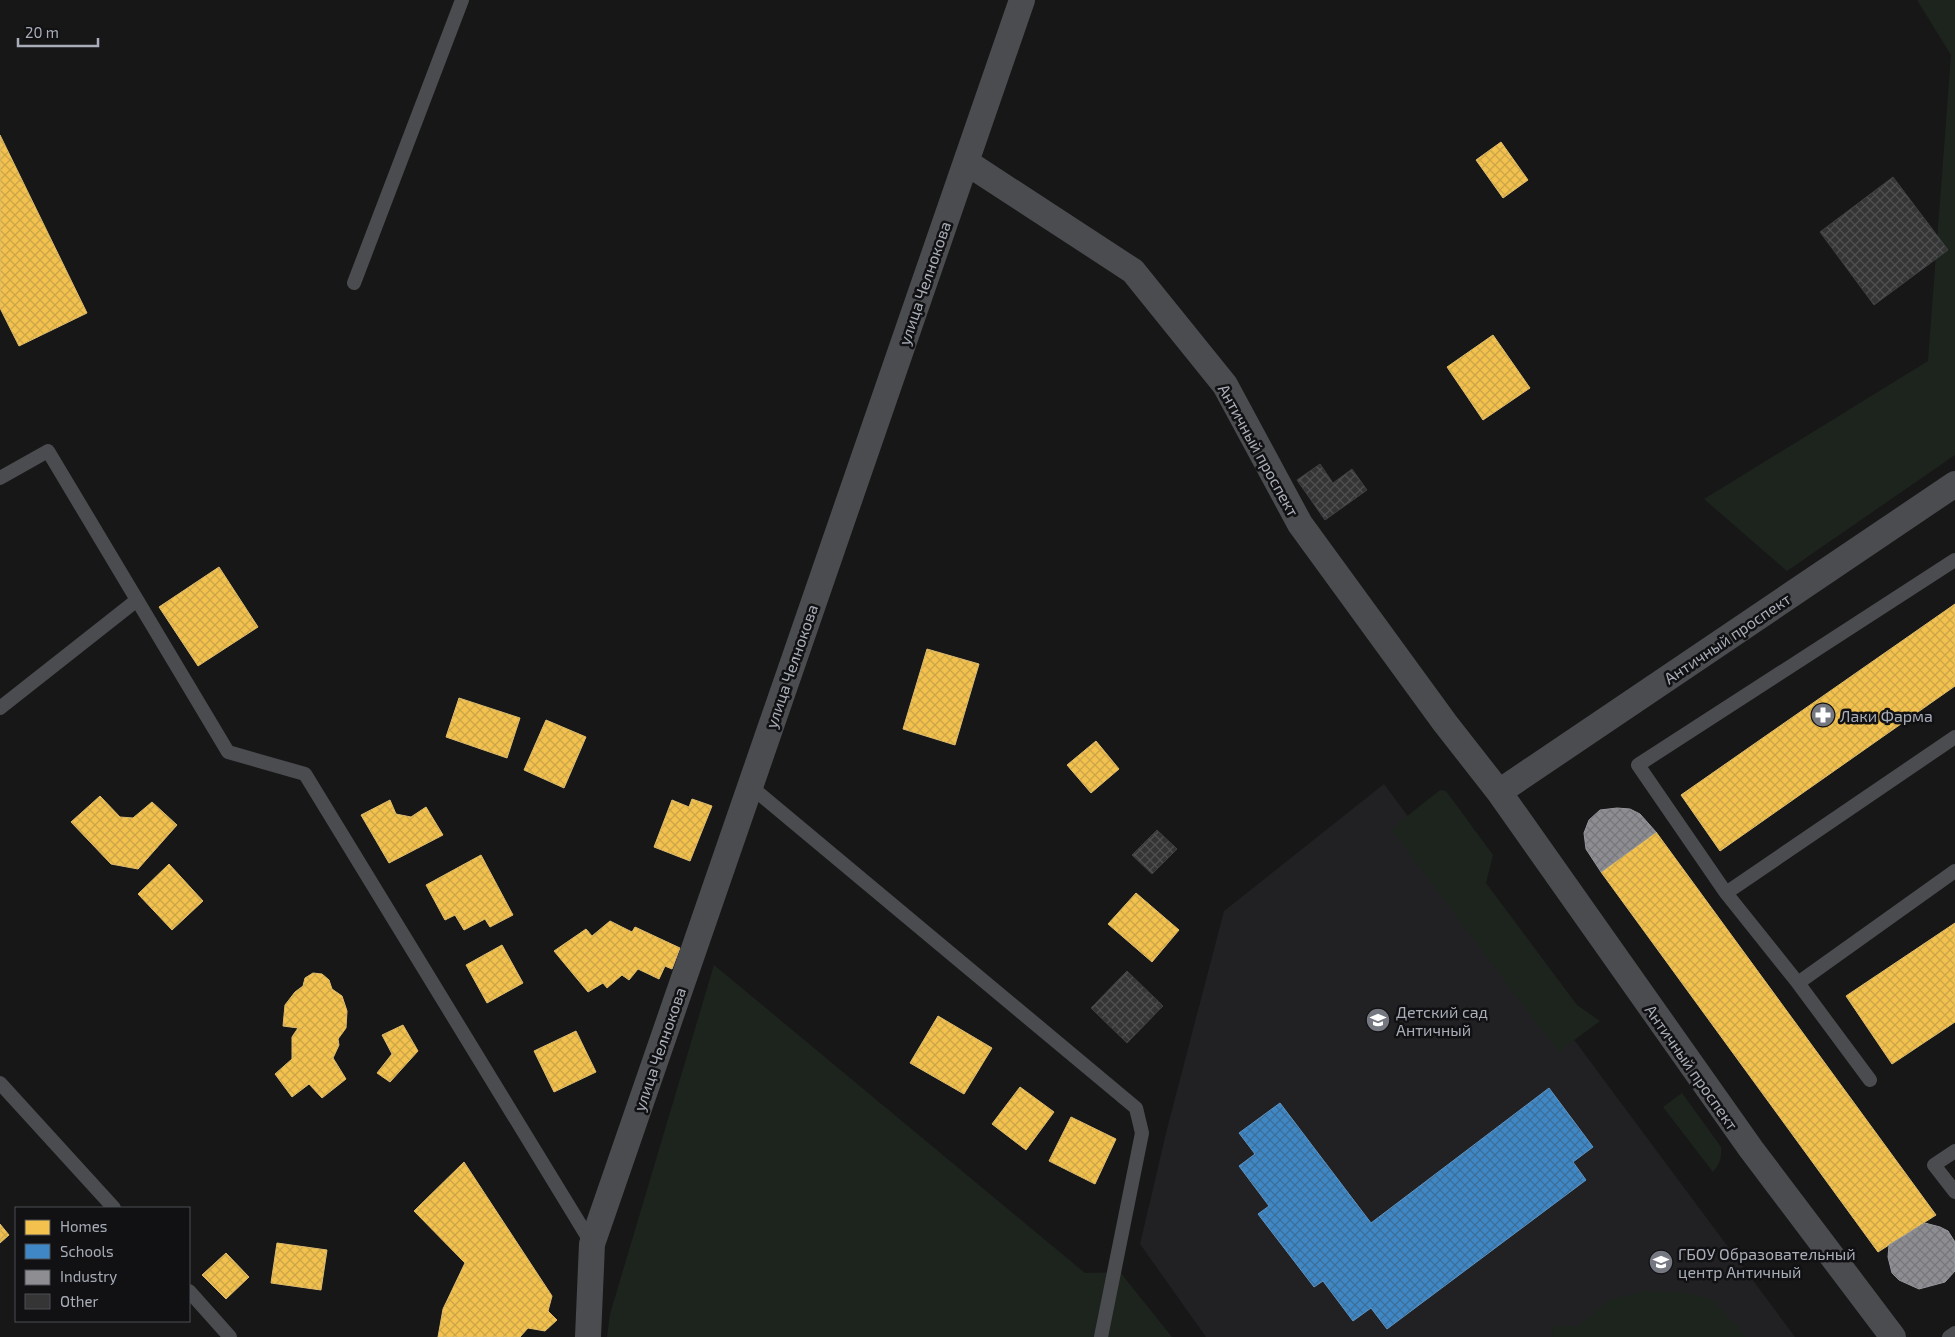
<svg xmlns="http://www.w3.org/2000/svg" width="1955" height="1337" viewBox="0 0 1955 1337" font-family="'Exo 2',sans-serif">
<defs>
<pattern id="homes-cross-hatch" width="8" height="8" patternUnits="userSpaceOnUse" patternTransform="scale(1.25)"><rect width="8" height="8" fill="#f2c14e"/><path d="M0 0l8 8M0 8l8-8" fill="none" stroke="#cca549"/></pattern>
<pattern id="schools-cross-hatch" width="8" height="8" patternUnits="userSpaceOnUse" patternTransform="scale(1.25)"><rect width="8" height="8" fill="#3f88c5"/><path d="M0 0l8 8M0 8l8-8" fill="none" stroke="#3b6f9a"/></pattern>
<pattern id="industry-cross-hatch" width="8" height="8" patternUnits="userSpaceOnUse" patternTransform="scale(1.25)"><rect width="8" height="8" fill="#8d8d92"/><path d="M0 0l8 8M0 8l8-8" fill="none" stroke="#76777b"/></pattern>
<pattern id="building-cross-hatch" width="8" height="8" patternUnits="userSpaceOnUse" patternTransform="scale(1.25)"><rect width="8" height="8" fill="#353536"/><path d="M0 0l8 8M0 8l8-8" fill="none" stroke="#4f5051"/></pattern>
</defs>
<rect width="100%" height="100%" fill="#171717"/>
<path fill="#212123" d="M 1384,784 L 1795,1337 L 1206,1337 L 1140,1244 L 1167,1129 L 1224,911 Z"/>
<path fill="#1d241e" d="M 1917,0 L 1955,0 L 1955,455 L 1787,571 L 1704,499 L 1928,361 L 1951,55 Z
M 1440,790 L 1446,791 L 1493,855 L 1486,883 L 1577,1005 L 1600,1021 L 1558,1052 L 1391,829 Z
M 714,965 L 1085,1273 L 1120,1272 L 1172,1337 L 607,1337 L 610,1314 Z
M 1682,1093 L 1721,1147 C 1722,1157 1720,1164 1713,1172 L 1663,1107 Z
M 1645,1291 L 1688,1293 L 1713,1300 L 1747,1337 L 1552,1337 L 1553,1325 L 1577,1327 L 1609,1300 Z"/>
<path fill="url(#homes-cross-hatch)" stroke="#dcbb6e" d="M 0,135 L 87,313 L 19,346 L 0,308 Z
M 1501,142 L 1528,180 L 1503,198 L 1476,160 Z
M 1493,335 L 1530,388 L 1483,420 L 1447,367 Z
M 219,567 L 258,627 L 198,666 L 159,607 Z
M 1955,604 L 1955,686 L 1720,851 L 1681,795 Z
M 927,649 L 979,664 L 955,745 L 903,729 Z
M 459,698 L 520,718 L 507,758 L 446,737 Z
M 546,720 L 586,737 L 564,788 L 524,770 Z
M 1096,741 L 1119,769 L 1091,793 L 1067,765 Z
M 100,796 L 120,817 L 133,818 L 152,802 L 177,825 L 138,869 L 111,864 L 71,822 Z
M 692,799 L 712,806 L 690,861 L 654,847 L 672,800 L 689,807 Z
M 390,800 L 396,814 L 411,817 L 426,807 L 443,835 L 389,863 L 361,815 Z
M 1656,832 L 1936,1215 L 1878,1252 L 1601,872 Z
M 481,855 L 513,915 L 490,927 L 485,919 L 464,930 L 455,915 L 445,920 L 426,885 Z
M 169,864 L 203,901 L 172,930 L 138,894 Z
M 1136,893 L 1179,930 L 1152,962 L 1108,924 Z
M 610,921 L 632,932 L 635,927 L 680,948 L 672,969 L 665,966 L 659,979 L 638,969 L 629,980 L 622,975 L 607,988 L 603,983 L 588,992 L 554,951 L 586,929 L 592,936 Z
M 1955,923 L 1955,1022 L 1892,1064 L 1846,996 Z
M 502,945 L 523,983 L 487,1003 L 466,965 Z
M 313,973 L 322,974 L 329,980 L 332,989 L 342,996 L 347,1011 L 346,1028 L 338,1039 L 339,1045 L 333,1058 L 346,1079 L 322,1098 L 309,1084 L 292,1097 L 275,1074 L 292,1059 L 292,1037 L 298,1028 L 283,1026 L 285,1005 L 295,992 L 303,986 L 305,978 Z
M 938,1016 L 992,1048 L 964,1094 L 910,1063 Z
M 403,1025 L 418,1051 L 390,1082 L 377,1073 L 392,1054 L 382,1035 Z
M 576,1031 L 596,1072 L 554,1092 L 534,1051 Z
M 1020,1087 L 1054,1112 L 1026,1150 L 992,1124 Z
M 1071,1117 L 1116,1139 L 1095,1184 L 1049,1161 Z
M 464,1162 L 552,1296 L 548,1311 L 557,1320 L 545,1331 L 528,1328 L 520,1337 L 438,1337 L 443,1309 L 465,1263 L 414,1211 Z
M 0,1224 L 9,1235 L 0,1243 Z
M 277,1243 L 327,1250 L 321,1290 L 271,1283 Z
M 226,1253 L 249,1277 L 226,1299 L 202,1275 Z"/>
<path fill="url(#schools-cross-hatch)" stroke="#5e93c1" d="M 1549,1088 L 1593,1147 L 1573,1162 L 1586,1180 L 1387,1329 L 1371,1308 L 1353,1321 L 1323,1281 L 1314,1287 L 1258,1214 L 1269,1206 L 1239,1166 L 1255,1154 L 1239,1133 L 1280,1103 L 1371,1223 Z"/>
<path fill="url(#industry-cross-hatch)" stroke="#95979d" d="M 1617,808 L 1630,809 L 1640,814 L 1656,832 L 1601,872 L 1586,849 L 1584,833 L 1589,820 L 1600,810 Z
M 1925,1223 L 1940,1227 L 1948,1231 L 1955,1242 L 1955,1271 L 1945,1282 L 1919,1289 L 1899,1280 L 1892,1273 L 1888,1257 L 1889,1245 Z"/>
<path fill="url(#building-cross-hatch)" stroke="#3f4043" d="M 1893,177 L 1948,250 L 1874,305 L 1820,232 Z
M 1320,464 L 1333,483 L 1352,469 L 1367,490 L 1325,520 L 1297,480 Z
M 1157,830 L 1177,849 L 1152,874 L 1132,855 Z
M 1127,971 L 1163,1006 L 1127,1043 L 1091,1008 Z"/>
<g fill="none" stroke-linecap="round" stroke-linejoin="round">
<path stroke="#4b4c50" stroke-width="14" d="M 354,283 L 462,0
M 0,478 L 48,451 L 228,752 L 305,774 L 592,1244
M 1955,560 L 1638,765 L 1726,893 L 1955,737
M 0,708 L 137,600
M 749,785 L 1136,1108 L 1142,1133 L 1101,1337
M 1726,893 L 1798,983 L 1870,1080
M 1798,983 L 1955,871
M 0,1083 L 114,1208
M 1955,1151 L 1934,1165 L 1955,1192
M 189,1291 L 230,1337
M 1949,1337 L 1955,1333"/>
<path stroke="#4b4c50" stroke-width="26" d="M 966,162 L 1133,271 L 1225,385 L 1300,524 L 1445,723 L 1499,792 L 1751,1149 L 1893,1337
M 1499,792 L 1955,484
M 588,1337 L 592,1244 L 1022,0"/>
</g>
<defs>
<g id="pharmacy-disc" transform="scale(1.25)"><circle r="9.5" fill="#757880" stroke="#111113"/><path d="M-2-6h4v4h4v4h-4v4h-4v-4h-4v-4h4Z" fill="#fff"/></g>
<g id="school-disc" transform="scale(1.25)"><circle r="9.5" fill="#757880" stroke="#111113"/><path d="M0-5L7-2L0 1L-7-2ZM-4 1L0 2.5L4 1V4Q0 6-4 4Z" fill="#fff"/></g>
</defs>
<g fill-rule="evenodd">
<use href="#pharmacy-disc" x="1823" y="715"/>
<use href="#school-disc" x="1378" y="1020"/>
<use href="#school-disc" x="1661" y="1262"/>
</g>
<g text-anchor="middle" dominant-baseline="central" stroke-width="5" stroke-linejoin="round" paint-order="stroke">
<g font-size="16" fill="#a8adb8" stroke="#111113">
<text transform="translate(924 283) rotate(-71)">улица Челнокова</text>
<text transform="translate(1259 450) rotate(61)">Античный проспект</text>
<text transform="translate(1727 638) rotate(-34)">Античный проспект</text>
<text transform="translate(791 666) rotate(-71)">улица Челнокова</text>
<text transform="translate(659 1049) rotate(-71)">улица Челнокова</text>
<text transform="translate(1692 1067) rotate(55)">Античный проспект</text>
</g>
<g font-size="16" fill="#a8adb8" stroke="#111113" text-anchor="start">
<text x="1840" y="715">Лаки Фарма</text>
<text x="1396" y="1011">Детский сад<tspan x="1396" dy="18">Античный</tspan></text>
<text x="1678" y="1253">ГБОУ Образовательный<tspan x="1678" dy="18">центр Античный</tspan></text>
</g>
</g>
<rect x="15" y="1207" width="175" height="115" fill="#111113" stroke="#4d4f55"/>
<rect x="25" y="1220" width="25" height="15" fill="#f2c14e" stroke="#4d4f55"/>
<text x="60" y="1232" font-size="15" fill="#a8adb8">Homes</text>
<rect x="25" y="1244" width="25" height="15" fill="#3f88c5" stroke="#4d4f55"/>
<text x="60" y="1257" font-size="15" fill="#a8adb8">Schools</text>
<rect x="25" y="1270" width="25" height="15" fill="#8d8d92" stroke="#4d4f55"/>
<text x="60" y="1282" font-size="15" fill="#a8adb8">Industry</text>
<rect x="25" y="1294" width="25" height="15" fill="#353536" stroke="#4d4f55"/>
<text x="60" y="1307" font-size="15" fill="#a8adb8">Other</text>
<path d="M18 38v8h80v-8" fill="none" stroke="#a8adb8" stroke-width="2.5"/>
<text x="25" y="38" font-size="15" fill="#a8adb8" stroke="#111113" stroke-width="4" paint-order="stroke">20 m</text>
</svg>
